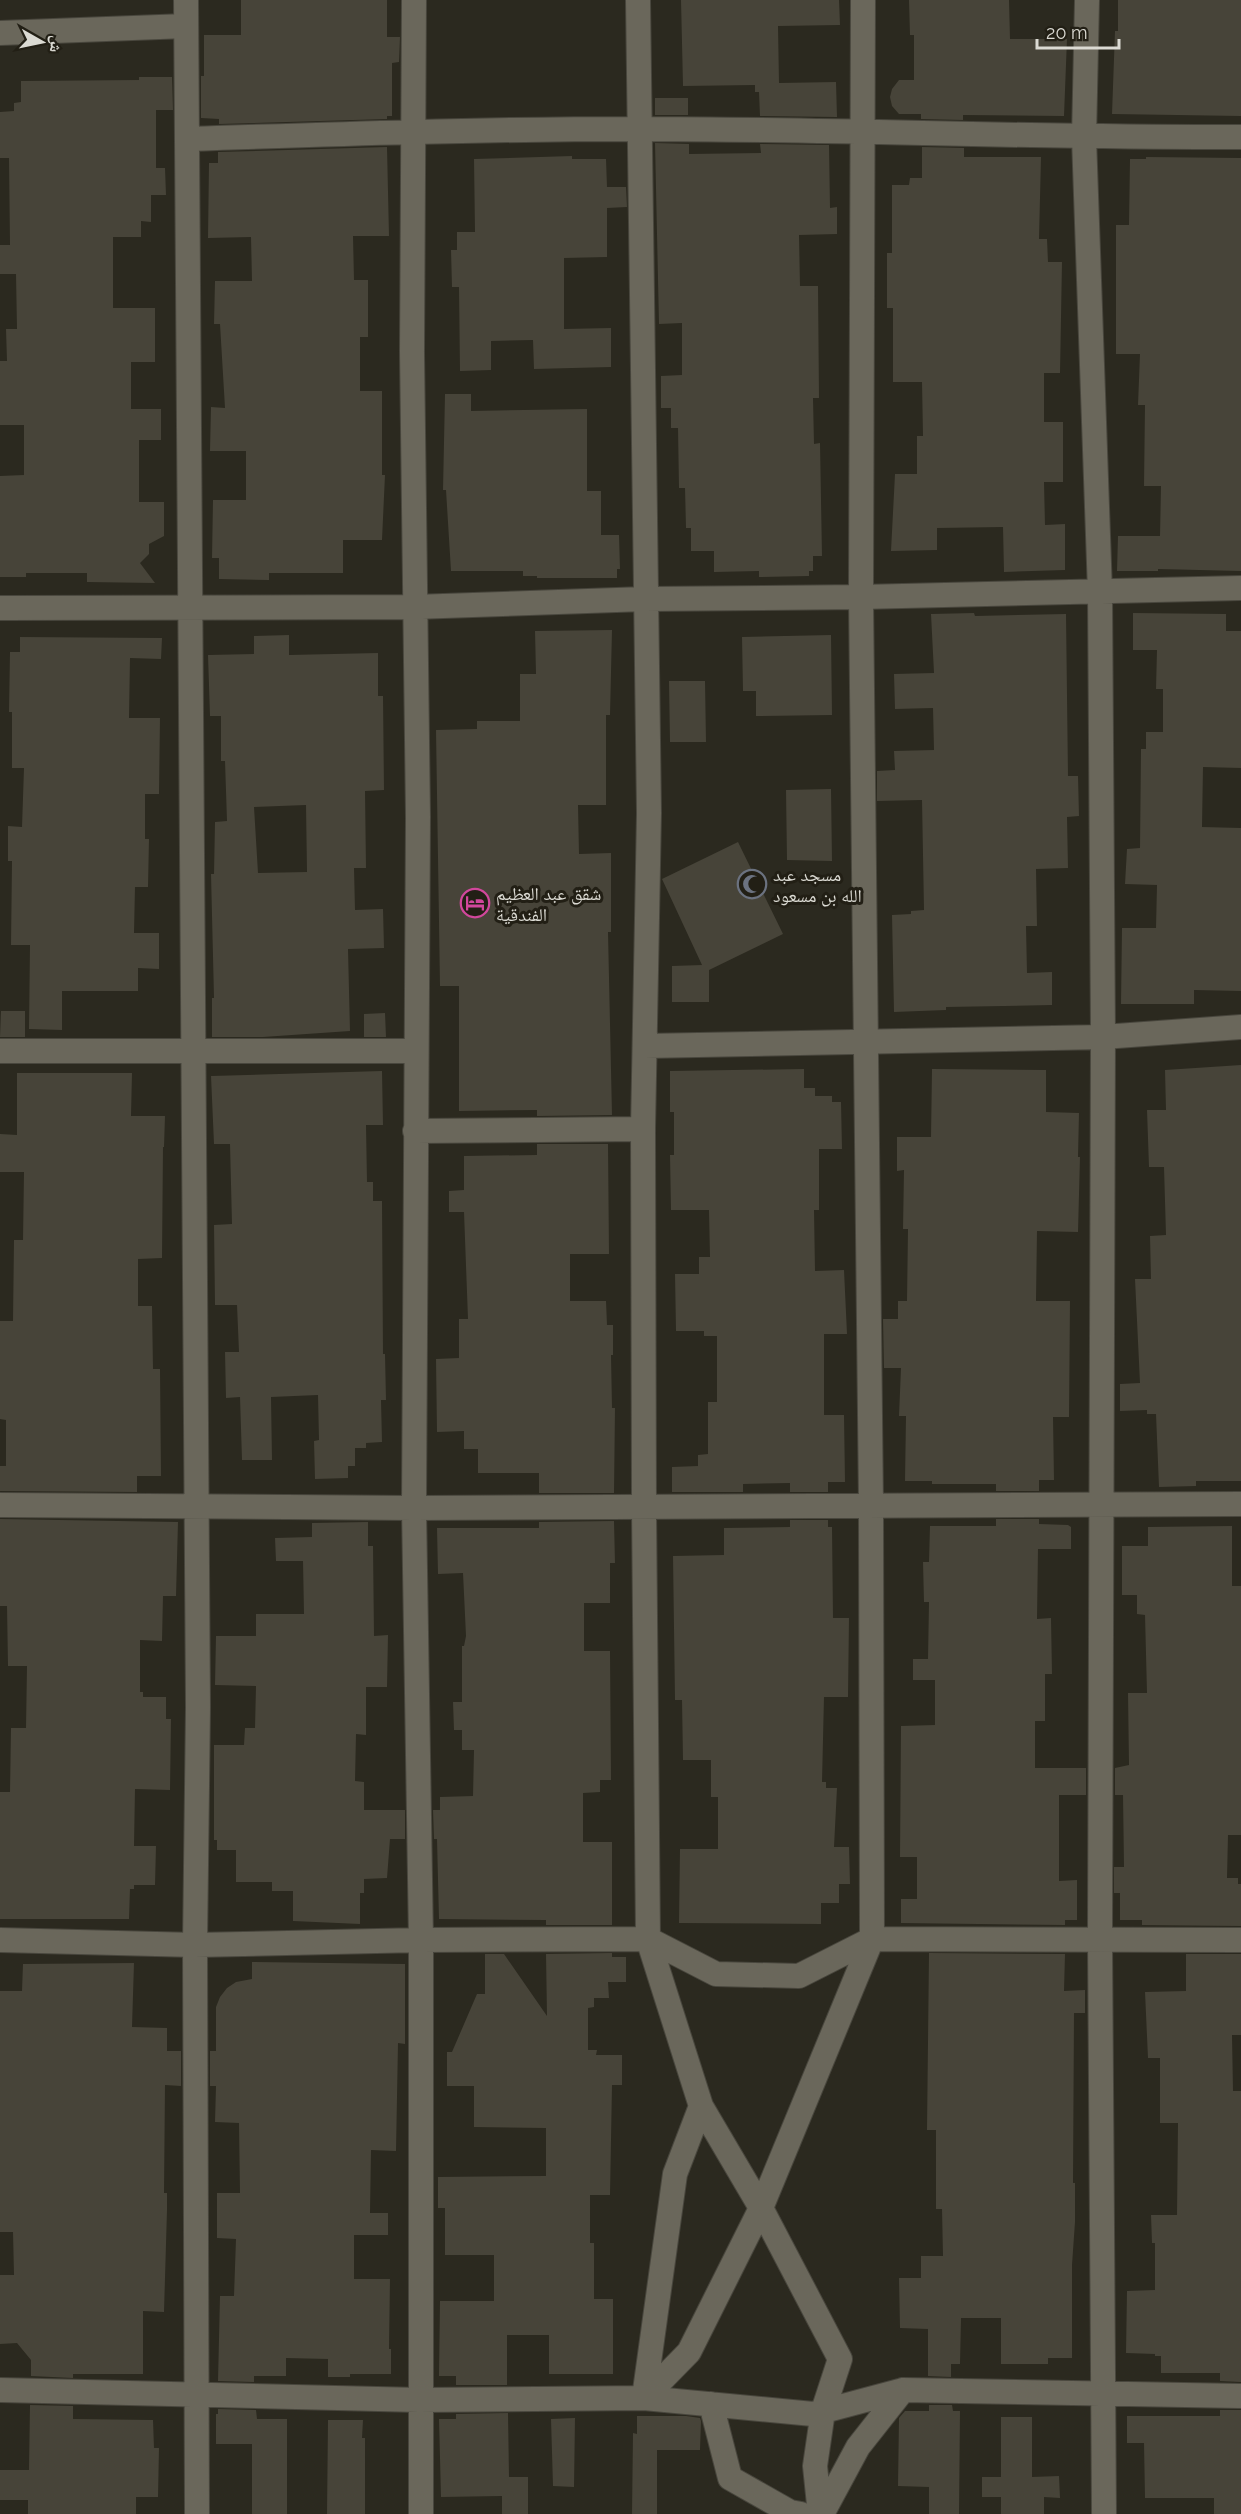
<svg xmlns="http://www.w3.org/2000/svg" width="1241" height="2514" viewBox="0 0 1241 2514" font-family="Raleway,'Noto Naskh Arabic',sans-serif">
<rect width="100%" height="100%" fill="#2b291f"/>
<path fill="#474439" fill-rule="evenodd" d="M 241,0 L 387,0 L 387,37 L 400,37 L 399,62 L 392,63 L 392,116 L 387,116 L 387,119 L 219,124 L 219,119 L 201,118 L 201,76 L 204,76 L 204,35 L 241,35 Z
M 681,0 L 839,0 L 840,25 L 778,26 L 779,83 L 836,82 L 837,117 L 760,116 L 759,92 L 755,92 L 755,85 L 683,86 Z
M 909,0 L 1009,0 L 1010,39 L 1067,39 L 1064,116 L 963,115 L 963,120 L 921,119 L 921,114 L 899,114 L 892,106 L 890,97 L 892,89 L 899,80 L 914,80 L 914,35 L 910,35 Z
M 1118,0 L 1241,0 L 1241,116 L 1112,114 L 1115,31 L 1118,31 Z
M 139,77 L 172,77 L 173,110 L 156,110 L 156,168 L 165,168 L 166,195 L 151,195 L 151,222 L 141,221 L 141,237 L 113,237 L 113,308 L 155,308 L 155,362 L 131,362 L 131,409 L 161,409 L 161,440 L 139,440 L 139,502 L 164,502 L 164,536 L 149,544 L 149,554 L 140,563 L 155,583 L 87,582 L 87,573 L 26,573 L 26,577 L 0,577 L 0,476 L 24,475 L 24,425 L 0,425 L 0,361 L 7,361 L 6,329 L 17,329 L 16,274 L 0,274 L 0,245 L 10,245 L 9,158 L 0,158 L 0,112 L 14,111 L 14,103 L 21,102 L 21,81 L 139,80 Z
M 655,98 L 688,98 L 688,115 L 655,115 Z
M 655,143 L 689,144 L 689,154 L 761,153 L 760,144 L 829,145 L 830,208 L 837,207 L 837,234 L 799,235 L 800,286 L 818,286 L 819,398 L 813,398 L 814,444 L 820,443 L 822,556 L 813,556 L 813,571 L 809,571 L 809,576 L 759,577 L 759,571 L 714,572 L 714,551 L 691,551 L 691,528 L 686,528 L 685,488 L 679,488 L 678,428 L 671,428 L 671,408 L 661,408 L 661,376 L 682,375 L 682,323 L 659,324 Z
M 387,147 L 389,236 L 353,236 L 354,280 L 368,280 L 368,337 L 360,337 L 360,391 L 382,391 L 382,475 L 385,475 L 382,540 L 343,540 L 343,573 L 269,573 L 269,580 L 219,579 L 219,558 L 212,558 L 213,500 L 246,500 L 246,451 L 210,451 L 211,407 L 225,408 L 220,324 L 214,324 L 215,281 L 252,281 L 251,237 L 208,238 L 209,163 L 218,163 L 218,152 Z
M 922,147 L 964,148 L 964,157 L 1041,157 L 1039,239 L 1047,239 L 1048,262 L 1062,262 L 1060,373 L 1044,373 L 1044,422 L 1063,422 L 1063,482 L 1044,482 L 1045,525 L 1065,524 L 1065,570 L 1004,572 L 1003,527 L 937,528 L 937,550 L 891,551 L 895,474 L 917,474 L 917,436 L 923,436 L 922,382 L 893,382 L 893,308 L 887,308 L 887,253 L 892,253 L 892,185 L 909,185 L 910,178 L 922,178 Z
M 572,156 L 572,159 L 606,159 L 607,187 L 626,187 L 627,207 L 607,208 L 607,257 L 564,258 L 564,329 L 611,328 L 611,367 L 534,369 L 533,340 L 491,341 L 491,370 L 460,371 L 459,287 L 452,287 L 451,250 L 457,250 L 457,232 L 475,232 L 474,159 Z
M 1146,157 L 1241,158 L 1241,571 L 1158,569 L 1158,571 L 1117,571 L 1118,536 L 1160,536 L 1161,486 L 1144,486 L 1145,405 L 1138,405 L 1140,354 L 1116,354 L 1116,225 L 1129,225 L 1130,159 L 1146,159 Z
M 445,394 L 471,394 L 471,411 L 587,409 L 587,491 L 601,491 L 601,535 L 619,535 L 620,569 L 617,569 L 617,578 L 537,578 L 537,576 L 523,576 L 523,571 L 451,571 L 446,490 L 443,490 Z
M 974,613 L 975,616 L 1066,614 L 1068,776 L 1078,776 L 1079,816 L 1067,817 L 1068,868 L 1036,869 L 1037,926 L 1026,926 L 1027,973 L 1052,972 L 1052,1005 L 946,1007 L 946,1010 L 894,1012 L 892,915 L 911,914 L 911,911 L 924,910 L 922,800 L 877,801 L 877,771 L 895,770 L 894,751 L 934,750 L 933,708 L 895,709 L 894,674 L 934,673 L 931,614 Z
M 1133,613 L 1226,614 L 1226,631 L 1241,631 L 1241,768 L 1203,767 L 1202,827 L 1241,828 L 1241,991 L 1194,990 L 1194,1004 L 1121,1004 L 1122,928 L 1156,928 L 1157,885 L 1125,884 L 1127,849 L 1140,848 L 1141,749 L 1146,749 L 1146,732 L 1163,732 L 1163,689 L 1156,689 L 1157,650 L 1133,650 Z
M 612,630 L 610,715 L 606,715 L 606,805 L 578,805 L 579,854 L 611,853 L 611,932 L 608,932 L 612,1115 L 537,1116 L 537,1110 L 459,1111 L 459,986 L 440,986 L 436,730 L 477,729 L 477,721 L 520,721 L 520,674 L 536,674 L 535,631 Z
M 289,635 L 289,655 L 378,653 L 378,696 L 383,696 L 384,790 L 365,791 L 366,868 L 354,868 L 355,910 L 383,909 L 384,948 L 348,949 L 350,1031 L 263,1037 L 212,1037 L 212,998 L 214,998 L 211,874 L 214,874 L 215,822 L 227,821 L 225,761 L 221,761 L 221,716 L 210,716 L 208,655 L 254,654 L 254,636 ZM 306,805 L 307,872 L 258,873 L 254,807 Z
M 831,635 L 832,715 L 756,716 L 756,691 L 743,691 L 742,637 Z
M 20,637 L 162,638 L 161,659 L 130,658 L 129,718 L 160,718 L 159,794 L 145,794 L 145,839 L 149,839 L 148,887 L 135,887 L 134,933 L 159,933 L 159,969 L 138,968 L 138,991 L 62,991 L 62,1030 L 29,1029 L 30,945 L 11,945 L 12,861 L 8,861 L 8,826 L 22,827 L 24,768 L 12,768 L 12,712 L 9,712 L 10,652 L 20,652 Z
M 669,681 L 705,681 L 706,742 L 670,742 Z
M 831,789 L 832,861 L 787,860 L 786,790 Z
M 738,842 L 783,934 L 709,970 L 709,1002 L 672,1002 L 672,966 L 702,965 L 662,879 Z
M 1,1011 L 25,1011 L 25,1037 L 0,1037 Z
M 385,1013 L 386,1037 L 364,1037 L 364,1014 Z
M 1241,1065 L 1241,1481 L 1196,1481 L 1196,1486 L 1159,1487 L 1156,1414 L 1147,1414 L 1147,1410 L 1120,1411 L 1120,1384 L 1140,1383 L 1135,1279 L 1151,1279 L 1150,1236 L 1166,1235 L 1164,1167 L 1149,1167 L 1147,1110 L 1166,1110 L 1165,1070 Z
M 804,1069 L 804,1088 L 815,1088 L 815,1096 L 832,1096 L 832,1102 L 841,1102 L 842,1149 L 819,1149 L 819,1210 L 814,1210 L 815,1271 L 844,1270 L 847,1334 L 824,1334 L 824,1415 L 844,1415 L 845,1482 L 828,1482 L 828,1492 L 790,1492 L 790,1483 L 743,1484 L 743,1492 L 672,1492 L 672,1467 L 698,1466 L 698,1455 L 708,1454 L 708,1402 L 717,1402 L 717,1336 L 704,1336 L 704,1331 L 676,1331 L 675,1274 L 699,1274 L 699,1257 L 710,1257 L 709,1210 L 671,1210 L 670,1155 L 674,1155 L 674,1112 L 670,1112 L 670,1071 Z
M 932,1069 L 1046,1070 L 1046,1112 L 1079,1113 L 1078,1157 L 1080,1157 L 1078,1232 L 1037,1231 L 1036,1301 L 1070,1301 L 1069,1417 L 1053,1417 L 1054,1480 L 1039,1480 L 1039,1491 L 996,1491 L 996,1484 L 932,1484 L 932,1481 L 905,1481 L 906,1416 L 899,1416 L 901,1368 L 884,1368 L 883,1319 L 898,1319 L 898,1301 L 907,1301 L 908,1229 L 903,1229 L 904,1170 L 897,1171 L 897,1137 L 931,1137 Z
M 382,1071 L 383,1125 L 366,1125 L 367,1182 L 373,1182 L 373,1201 L 382,1201 L 383,1354 L 385,1354 L 386,1400 L 381,1400 L 382,1442 L 366,1443 L 366,1448 L 355,1448 L 355,1466 L 348,1466 L 348,1478 L 315,1479 L 314,1441 L 319,1440 L 318,1395 L 271,1397 L 272,1460 L 242,1460 L 240,1397 L 226,1398 L 225,1352 L 239,1352 L 237,1305 L 215,1305 L 214,1225 L 232,1224 L 230,1144 L 214,1144 L 211,1076 Z
M 17,1073 L 132,1073 L 131,1116 L 165,1116 L 164,1147 L 163,1147 L 162,1258 L 138,1259 L 138,1306 L 152,1306 L 153,1369 L 160,1369 L 161,1476 L 137,1476 L 137,1492 L 0,1491 L 0,1466 L 6,1466 L 6,1420 L 0,1419 L 0,1321 L 13,1321 L 14,1240 L 23,1240 L 24,1172 L 0,1172 L 0,1134 L 17,1135 Z
M 537,1144 L 608,1144 L 609,1254 L 570,1254 L 570,1301 L 606,1301 L 607,1325 L 613,1325 L 613,1355 L 611,1355 L 612,1408 L 615,1408 L 614,1493 L 539,1493 L 539,1473 L 478,1473 L 478,1449 L 464,1449 L 464,1431 L 437,1432 L 436,1359 L 459,1358 L 459,1319 L 468,1319 L 464,1212 L 449,1212 L 449,1191 L 464,1190 L 464,1156 L 537,1155 Z
M 0,1519 L 178,1522 L 176,1596 L 163,1596 L 162,1641 L 140,1640 L 140,1692 L 143,1692 L 143,1697 L 166,1697 L 166,1719 L 171,1719 L 170,1790 L 135,1789 L 134,1846 L 156,1846 L 155,1885 L 134,1885 L 134,1889 L 130,1889 L 129,1919 L 0,1919 L 0,1792 L 10,1792 L 11,1728 L 26,1728 L 27,1666 L 8,1666 L 7,1606 L 0,1606 Z
M 996,1519 L 1039,1519 L 1039,1524 L 1068,1525 L 1071,1527 L 1071,1549 L 1038,1549 L 1037,1619 L 1051,1618 L 1052,1674 L 1045,1674 L 1045,1721 L 1035,1721 L 1035,1768 L 1086,1768 L 1086,1795 L 1059,1795 L 1059,1881 L 1077,1880 L 1077,1920 L 1065,1920 L 1065,1925 L 901,1923 L 901,1899 L 917,1899 L 917,1857 L 900,1857 L 901,1726 L 935,1725 L 935,1680 L 913,1680 L 913,1659 L 928,1659 L 929,1602 L 924,1602 L 923,1562 L 929,1562 L 930,1526 L 996,1526 Z
M 790,1520 L 828,1520 L 828,1527 L 832,1527 L 833,1618 L 849,1618 L 848,1697 L 824,1697 L 822,1782 L 826,1782 L 826,1788 L 837,1788 L 834,1847 L 849,1847 L 850,1884 L 839,1884 L 839,1903 L 821,1903 L 821,1924 L 679,1923 L 680,1849 L 718,1849 L 718,1797 L 711,1797 L 711,1760 L 683,1760 L 682,1700 L 675,1700 L 673,1556 L 724,1555 L 724,1528 L 790,1527 Z
M 614,1521 L 615,1563 L 610,1563 L 610,1603 L 584,1603 L 584,1651 L 610,1651 L 611,1780 L 600,1780 L 600,1792 L 583,1793 L 583,1842 L 612,1842 L 612,1925 L 546,1925 L 546,1920 L 439,1919 L 437,1839 L 434,1839 L 433,1810 L 440,1810 L 440,1797 L 473,1796 L 474,1750 L 462,1750 L 462,1730 L 454,1730 L 453,1702 L 462,1702 L 462,1646 L 464,1646 L 466,1636 L 463,1573 L 438,1574 L 437,1528 L 539,1528 L 539,1522 Z
M 368,1522 L 368,1546 L 373,1546 L 374,1636 L 388,1635 L 387,1687 L 366,1687 L 366,1735 L 356,1734 L 355,1781 L 364,1782 L 364,1810 L 405,1810 L 405,1839 L 390,1839 L 387,1878 L 364,1879 L 364,1893 L 360,1893 L 360,1924 L 293,1921 L 293,1891 L 272,1891 L 272,1882 L 236,1882 L 236,1850 L 217,1850 L 217,1840 L 214,1840 L 214,1745 L 244,1745 L 245,1728 L 255,1728 L 256,1686 L 215,1685 L 216,1636 L 256,1636 L 256,1614 L 304,1614 L 303,1561 L 276,1561 L 275,1538 L 312,1537 L 312,1523 Z
M 1232,1526 L 1232,1586 L 1241,1586 L 1241,1835 L 1228,1835 L 1227,1878 L 1238,1878 L 1238,1884 L 1241,1884 L 1241,1926 L 1142,1925 L 1142,1920 L 1120,1920 L 1120,1893 L 1114,1893 L 1114,1867 L 1124,1867 L 1123,1795 L 1115,1795 L 1115,1768 L 1129,1765 L 1128,1693 L 1147,1693 L 1145,1615 L 1137,1614 L 1137,1595 L 1122,1595 L 1122,1546 L 1148,1546 L 1148,1527 Z
M 612,1953 L 612,1957 L 626,1957 L 626,1982 L 608,1982 L 609,1998 L 594,1998 L 594,2007 L 588,2008 L 588,2050 L 597,2050 L 596,2055 L 622,2055 L 622,2085 L 612,2085 L 610,2195 L 590,2195 L 590,2243 L 594,2243 L 594,2299 L 613,2299 L 613,2374 L 549,2374 L 549,2335 L 507,2335 L 507,2385 L 456,2385 L 456,2376 L 439,2376 L 440,2301 L 494,2301 L 494,2255 L 445,2255 L 445,2208 L 438,2208 L 438,2177 L 546,2176 L 546,2128 L 474,2127 L 474,2086 L 447,2086 L 447,2052 L 452,2052 L 477,1994 L 485,1994 L 485,1954 L 504,1954 L 547,2016 L 546,1954 Z
M 929,1953 L 1065,1954 L 1064,1991 L 1085,1990 L 1085,2013 L 1074,2013 L 1073,2183 L 1075,2183 L 1075,2222 L 1072,2265 L 1072,2358 L 1048,2358 L 1048,2364 L 1001,2364 L 1001,2318 L 961,2318 L 960,2364 L 951,2364 L 951,2377 L 928,2376 L 928,2329 L 900,2328 L 899,2278 L 921,2278 L 921,2256 L 943,2256 L 942,2209 L 936,2209 L 936,2130 L 927,2130 Z
M 1186,1954 L 1241,1954 L 1241,2035 L 1232,2035 L 1233,2091 L 1241,2091 L 1241,2382 L 1220,2381 L 1220,2373 L 1161,2373 L 1161,2356 L 1155,2356 L 1155,2354 L 1126,2353 L 1127,2291 L 1155,2290 L 1155,2243 L 1152,2243 L 1151,2215 L 1177,2215 L 1178,2123 L 1160,2123 L 1160,2058 L 1148,2058 L 1145,1992 L 1186,1991 Z
M 252,1962 L 405,1964 L 405,2044 L 398,2043 L 396,2151 L 371,2150 L 370,2213 L 388,2213 L 388,2235 L 354,2235 L 354,2279 L 390,2279 L 389,2349 L 391,2349 L 391,2374 L 350,2374 L 350,2377 L 328,2377 L 328,2359 L 286,2358 L 286,2376 L 254,2376 L 254,2382 L 218,2381 L 220,2296 L 234,2296 L 236,2239 L 217,2238 L 217,2193 L 240,2193 L 239,2123 L 215,2122 L 216,2086 L 210,2086 L 210,2051 L 216,2051 L 216,2007 L 220,1997 L 227,1988 L 236,1982 L 252,1979 Z
M 134,1963 L 132,2027 L 167,2028 L 167,2051 L 181,2051 L 181,2086 L 165,2085 L 164,2193 L 167,2193 L 167,2210 L 164,2312 L 143,2311 L 143,2374 L 73,2374 L 73,2378 L 31,2376 L 31,2360 L 17,2343 L 0,2344 L 0,2275 L 14,2275 L 13,2232 L 0,2232 L 0,1991 L 22,1991 L 23,1964 Z
M 30,2405 L 73,2406 L 73,2419 L 153,2420 L 154,2448 L 159,2448 L 158,2497 L 136,2497 L 136,2514 L 28,2514 L 28,2500 L 0,2500 L 0,2470 L 29,2470 Z
M 929,2405 L 952,2405 L 953,2411 L 960,2411 L 959,2514 L 929,2514 L 929,2487 L 898,2486 L 899,2418 L 905,2411 L 929,2411 Z
M 218,2409 L 256,2410 L 257,2419 L 287,2419 L 287,2514 L 252,2514 L 252,2444 L 216,2444 L 216,2414 L 218,2414 Z
M 1220,2410 L 1241,2410 L 1241,2514 L 1214,2514 L 1214,2498 L 1145,2498 L 1144,2443 L 1127,2443 L 1127,2416 L 1220,2416 Z
M 508,2413 L 509,2477 L 528,2477 L 528,2514 L 502,2514 L 502,2496 L 441,2497 L 439,2419 L 456,2419 L 456,2414 Z
M 637,2416 L 686,2416 L 700,2418 L 701,2421 L 700,2450 L 657,2450 L 657,2514 L 632,2514 L 633,2433 L 637,2434 Z
M 1001,2417 L 1032,2417 L 1032,2477 L 1059,2476 L 1060,2498 L 1044,2497 L 1044,2514 L 1001,2514 L 1001,2497 L 982,2497 L 982,2477 L 1001,2477 Z
M 575,2418 L 574,2487 L 553,2486 L 551,2419 Z
M 328,2420 L 363,2420 L 362,2438 L 365,2438 L 365,2514 L 327,2514 Z"/>
<g fill="none" stroke-linecap="round" stroke-linejoin="round">
<g stroke="#48463d" stroke-width="26">
<path id="minor" d="M 186,0 L 198,1707 L 195,1945 L 197,2514
M 414,0 L 412,352 L 418,817 L 414,1508 L 421,1940 L 421,2514
M 638,0 L 649,813 L 643,1129 L 644,1508 L 648,1939 L 701,2106 L 675,2174 L 644,2398
M 1087,0 L 1084,138 L 1100,592 L 1103,1037 L 1100,1939 L 1104,2514
M 0,33 L 186,26
M 187,139 C 337,134 487,129 637,129 C 838,129 1040,138 1241,137
M 0,608 L 414,607 L 645,599 L 861,597 L 1241,588
M 645,1046 L 1103,1037 L 1241,1027
M 0,1051 L 416,1051
M 415,1131 L 643,1129
M 0,1505 L 414,1508 L 1241,1504
M 0,1940 L 195,1945 L 421,1940 L 648,1939 L 716,1974 L 799,1976 L 872,1939 L 1241,1940
M 0,2390 L 419,2400 L 644,2398 L 813,2414 L 903,2390 L 1241,2396
M 644,2398 L 689,2352 L 761,2208 L 701,2106
M 711,2404 L 730,2478 L 790,2512 L 801,2514
M 820,2514 L 815,2466 L 823,2411 L 840,2359 L 761,2208 L 872,1939 L 871,1506 L 861,597 L 863,0
M 822,2514 L 858,2447 L 903,2390"/>
</g>
<use href="#minor" stroke="#6a675b" stroke-width="24"/>
</g>
<defs>
<g id="mosque-ring" transform="scale(1.5)"><circle r="9.5" fill="#221f15" stroke="#6b7280" stroke-width="1.5"/><path d="M3.5-4.9A6 6 0 1 0 3.5 4.9A5 5 0 1 1 3.5-4.9Z" fill="#6b7280"/></g>
<g id="hotel-ring" transform="scale(1.5)"><circle r="9.5" fill="#221f15" stroke="#d1479c" stroke-width="1.5"/><path d="M-6-4.5h1.5V1H6V5H4.5V3h-9V5H-6ZM-4 0a1.8 1.8 0 1 1 3.6 0ZM.5 0V-2.5h3Q6-2.5 6 0Z" fill="#d1479c"/></g>
</defs>
<g fill-rule="evenodd">
<use href="#mosque-ring" x="752" y="884"/>
<use href="#hotel-ring" x="475" y="903"/>
</g>
<g text-anchor="middle" dominant-baseline="central" stroke-width="6" stroke-linejoin="round" paint-order="stroke">
<g font-size="18" fill="#dbdad3" stroke="#221f15" text-anchor="start">
<text x="773" y="874">مسجد عبد<tspan x="773" dy="21">الله بن مسعود</tspan></text>
<text x="496" y="893">شقق عبد العظيم<tspan x="496" dy="21">الفندقية</tspan></text>
</g>
</g>
<g transform="translate(42 42) rotate(99)" stroke="#221f15" stroke-width="4.5" paint-order="stroke">
<path d="M0-4.5L10 22L0 15L-10 22Z" fill="#dbdad3"/>
<text y="-9" font-size="16" font-weight="bold" text-anchor="middle" fill="#dbdad3">ش</text>
</g>
<path d="M1037 39v9h82v-9" fill="none" stroke="#dbdad3" stroke-width="3"/>
<text x="1046" y="39" font-size="18" fill="#dbdad3" stroke="#221f15" stroke-width="4.5" paint-order="stroke">20 m</text>
</svg>
